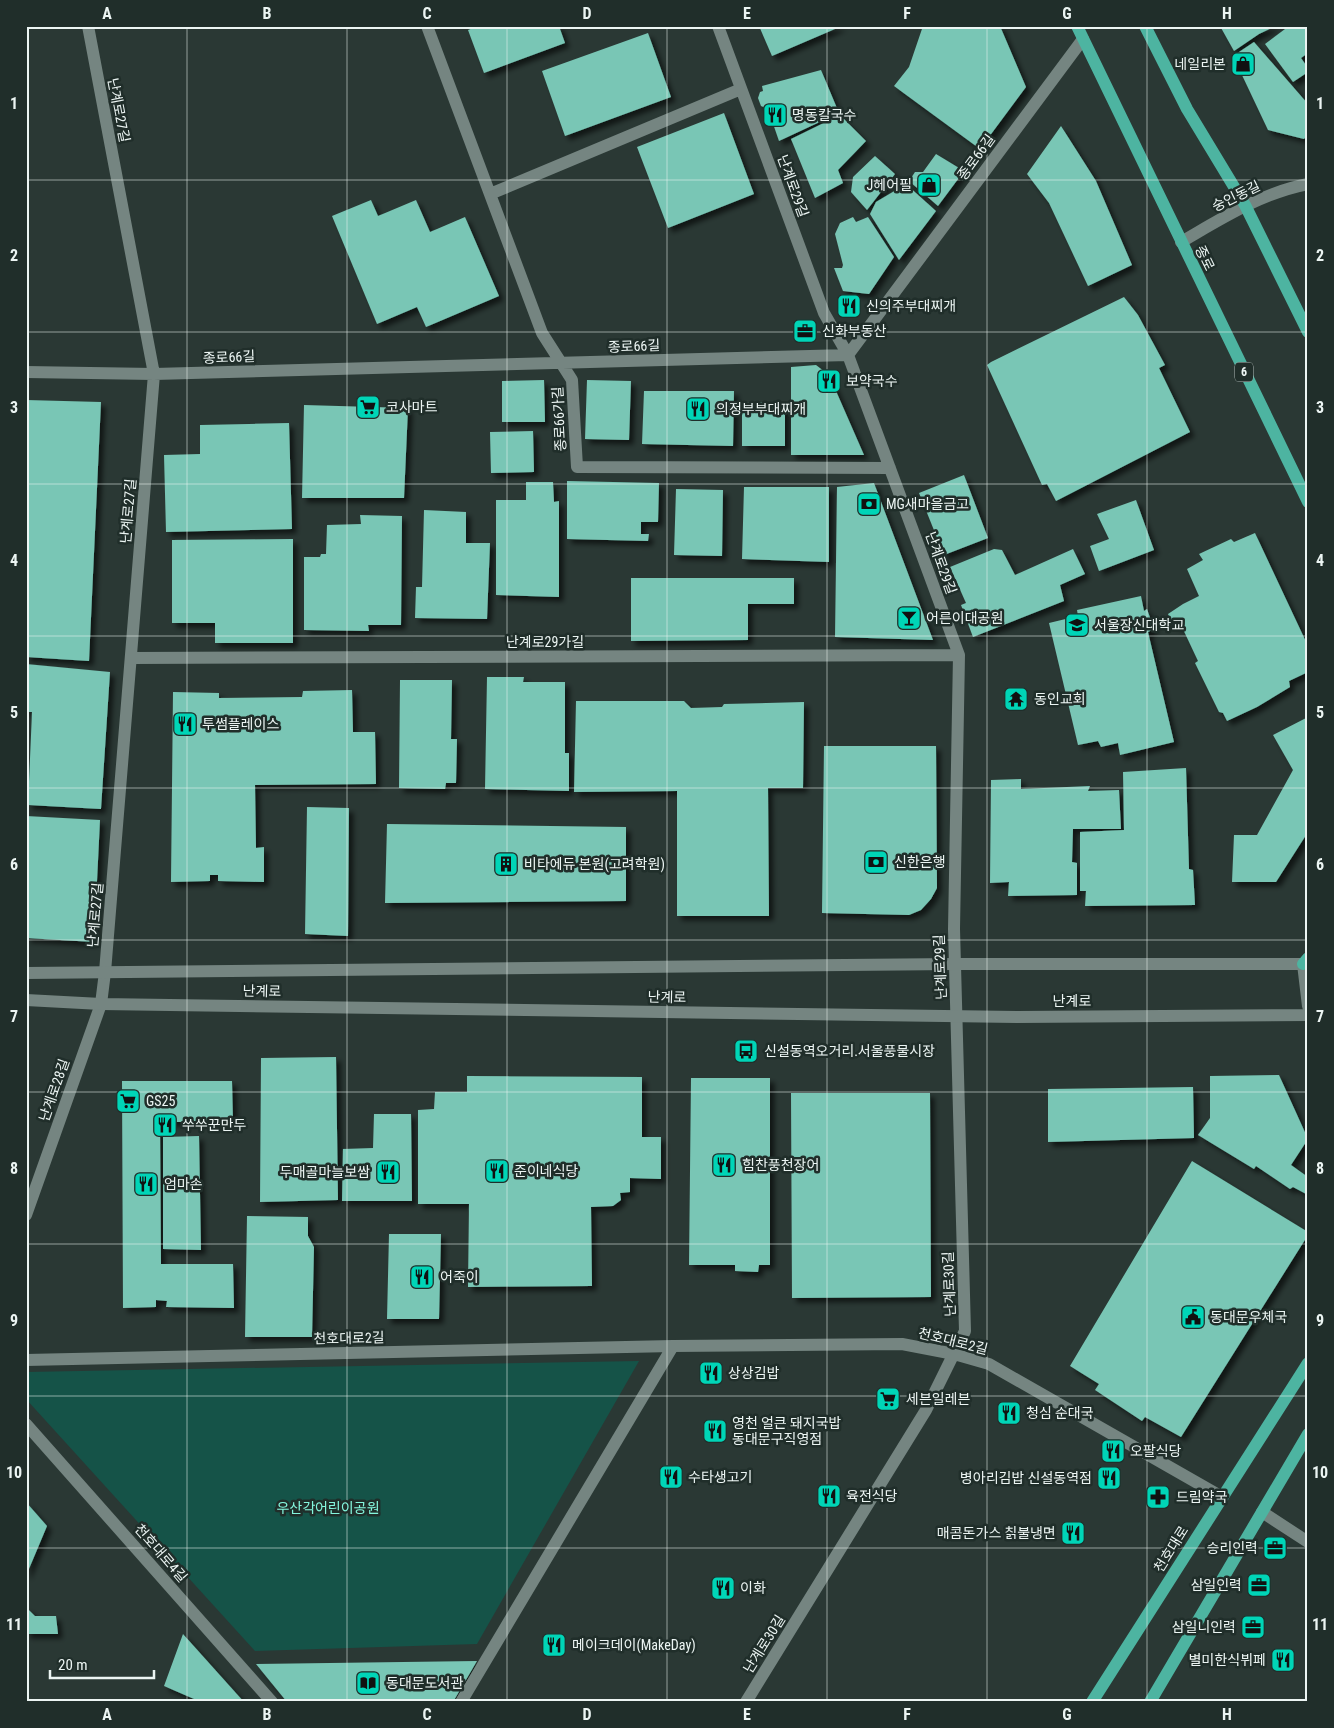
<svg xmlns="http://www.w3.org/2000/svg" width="1334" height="1728" viewBox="0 0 1334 1728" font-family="'Roboto Condensed','Noto Sans KR',sans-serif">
<defs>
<filter id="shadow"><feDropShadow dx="4.5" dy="4.5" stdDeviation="2.5" flood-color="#0009"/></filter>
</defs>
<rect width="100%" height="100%" fill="#2a3834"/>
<path fill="#155348" d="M 639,1361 L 477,1644 L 255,1651 L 26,1399 L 26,1372 Z"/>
<path fill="#79c6b5" filter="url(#shadow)" d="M 478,26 L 559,26 L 565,43 L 484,73 L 468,30 Z
M 759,26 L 842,26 L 772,56 Z
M 923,26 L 1000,26 L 1026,87 L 980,149 L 894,86 L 909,67 Z
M 1220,26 L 1276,26 L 1259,34 L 1234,51 Z
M 1289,26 L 1308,26 L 1308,39 L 1306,40 L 1308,42 L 1308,53 L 1301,58 L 1308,68 L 1308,72 L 1293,82 L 1265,44 Z
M 648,33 L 671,97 L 565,136 L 542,71 Z
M 1254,42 L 1308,104 L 1308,134 L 1304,139 L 1268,130 L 1233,56 Z
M 821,70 L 839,113 L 779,141 L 768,109 L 761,106 L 758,98 L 760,92 L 763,91 L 762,86 Z
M 724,113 L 754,194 L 668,228 L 637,147 Z
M 840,115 L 866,141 L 838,170 L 843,183 L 815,198 L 791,139 Z
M 1061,126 L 1096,181 L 1132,265 L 1088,286 L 1049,203 L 1027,174 Z
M 936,154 L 964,171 L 938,206 L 909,181 L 915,172 L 923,172 Z
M 875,156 L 895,174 L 867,210 L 851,192 L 853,177 Z
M 906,184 L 936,211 L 899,260 L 870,214 L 876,202 Z
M 371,200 L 378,216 L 416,200 L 430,232 L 465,217 L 499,296 L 426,327 L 417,307 L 377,324 L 332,216 Z
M 853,217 L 856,222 L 868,217 L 894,257 L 869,294 L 843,291 L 834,268 L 842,268 L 843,265 L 835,234 L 840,223 Z
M 1124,297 L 1138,315 L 1165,365 L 1159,368 L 1190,432 L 1056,501 L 1047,484 L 1042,485 L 987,365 L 991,362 Z
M 816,365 L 829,375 L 864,455 L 791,455 L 791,367 Z
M 544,380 L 545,422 L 502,422 L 502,381 Z
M 587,380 L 631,381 L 629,440 L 585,439 Z
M 644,391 L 734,391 L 733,446 L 642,444 Z
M 26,400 L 101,402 L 89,661 L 26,657 Z
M 785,402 L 785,446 L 742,446 L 742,403 Z
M 304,405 L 408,408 L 404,498 L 302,498 Z
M 289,423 L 292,529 L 166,532 L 164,455 L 200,454 L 200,425 Z
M 533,431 L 534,472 L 491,473 L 490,432 Z
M 964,475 L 988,538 L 944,555 L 919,493 Z
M 567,481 L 659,483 L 658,522 L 641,522 L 641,534 L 649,534 L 648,541 L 567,539 Z
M 526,482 L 553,482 L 554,502 L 559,501 L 559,597 L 496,595 L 496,500 L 526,500 Z
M 874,483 L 933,640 L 835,637 L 837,487 Z
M 744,487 L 829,487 L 829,562 L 742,559 Z
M 676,489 L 723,490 L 722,556 L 674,555 Z
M 1136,500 L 1154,550 L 1099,571 L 1090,546 L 1109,539 L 1097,514 Z
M 424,510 L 466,512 L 466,543 L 490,543 L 487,619 L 415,618 L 416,587 L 422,587 Z
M 360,515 L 402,516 L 401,625 L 368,625 L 369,631 L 304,630 L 304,557 L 320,557 L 321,554 L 326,554 L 327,525 L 361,524 Z
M 1255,533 L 1308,646 L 1308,672 L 1289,681 L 1290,687 L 1257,707 L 1227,721 L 1223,713 L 1219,712 L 1195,663 L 1198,661 L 1182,627 L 1172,624 L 1168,614 L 1183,604 L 1199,596 L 1187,569 L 1203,560 L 1199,554 L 1231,539 L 1234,542 Z
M 293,539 L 293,643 L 215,643 L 215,623 L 172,623 L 172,540 Z
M 994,549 L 1002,550 L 1015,575 L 1073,549 L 1085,574 L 1060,585 L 1064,601 L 973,637 L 961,605 L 966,603 L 950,567 Z
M 631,578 L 794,578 L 794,604 L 748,604 L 748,640 L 631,641 Z
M 1141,596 L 1144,611 L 1147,609 L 1154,629 L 1148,632 L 1174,742 L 1120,755 L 1118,743 L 1101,747 L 1098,741 L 1078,745 L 1049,623 L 1078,616 L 1077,610 Z
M 26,664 L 110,672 L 101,809 L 28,805 L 32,712 L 26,712 Z
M 487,677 L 524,677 L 523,682 L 565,682 L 565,753 L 569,753 L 569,791 L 485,789 Z
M 400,680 L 452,680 L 451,739 L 457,739 L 456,783 L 446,783 L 445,789 L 399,788 Z
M 352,690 L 353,732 L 375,732 L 376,784 L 255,785 L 256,848 L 264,847 L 264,882 L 218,881 L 218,875 L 210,875 L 210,881 L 171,882 L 173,692 L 219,693 L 219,698 L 302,697 L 303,691 Z
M 576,701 L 684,701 L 691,708 L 722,707 L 724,704 L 804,702 L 803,788 L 768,788 L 769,916 L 677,916 L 677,791 L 574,792 Z
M 1308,717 L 1308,832 L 1276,882 L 1232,882 L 1234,835 L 1257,835 L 1293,770 L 1273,735 Z
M 824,746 L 936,746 L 937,888 L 931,899 L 921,910 L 909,915 L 822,913 Z
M 1186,768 L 1189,869 L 1193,870 L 1195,905 L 1085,906 L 1086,891 L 1080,891 L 1080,832 L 1124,830 L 1123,772 Z
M 1021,779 L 1021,789 L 1090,786 L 1088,791 L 1119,790 L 1121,829 L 1073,829 L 1072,862 L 1077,863 L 1077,895 L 1008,896 L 1009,882 L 990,883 L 991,780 Z
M 307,807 L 349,808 L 348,936 L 305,934 Z
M 26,816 L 100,820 L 94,942 L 26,938 Z
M 387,824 L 626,827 L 626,901 L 385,903 Z
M 336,1057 L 338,1200 L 260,1202 L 261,1058 Z
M 1279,1075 L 1308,1139 L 1291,1165 L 1308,1177 L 1308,1195 L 1293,1187 L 1290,1189 L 1256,1166 L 1254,1169 L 1198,1135 L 1210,1118 L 1210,1076 Z
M 467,1076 L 642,1077 L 642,1137 L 661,1137 L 661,1179 L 630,1178 L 630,1192 L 620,1193 L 621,1200 L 613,1206 L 591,1207 L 592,1286 L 468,1287 L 469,1204 L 418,1204 L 418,1110 L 434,1109 L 435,1092 L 467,1092 Z
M 691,1078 L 770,1078 L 770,1265 L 759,1265 L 758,1272 L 735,1271 L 735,1265 L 689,1265 Z
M 122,1081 L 232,1081 L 233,1122 L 160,1122 L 161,1264 L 233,1264 L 234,1308 L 166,1307 L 167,1301 L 156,1300 L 156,1307 L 123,1308 Z
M 1193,1087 L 1194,1138 L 1048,1142 L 1048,1089 Z
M 791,1093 L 930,1093 L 931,1297 L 792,1298 Z
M 374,1114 L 411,1114 L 412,1201 L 342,1201 L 343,1149 L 373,1148 Z
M 199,1136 L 201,1250 L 163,1249 L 163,1137 Z
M 1192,1161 L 1308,1232 L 1308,1235 L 1181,1437 L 1145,1417 L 1142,1421 L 1095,1390 L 1099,1384 L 1070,1366 Z
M 247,1216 L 308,1217 L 308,1236 L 314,1247 L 312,1337 L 245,1337 Z
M 389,1234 L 441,1234 L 439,1319 L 387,1319 Z
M 26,1502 L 47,1526 L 26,1576 Z
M 26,1607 L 35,1616 L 56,1616 L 58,1634 L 26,1634 Z
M 183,1634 L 244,1702 L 201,1702 L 164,1686 Z
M 477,1661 L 453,1702 L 287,1702 L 256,1664 Z"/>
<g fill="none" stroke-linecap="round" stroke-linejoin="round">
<path stroke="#758581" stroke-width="12" d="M 427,26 L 542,333 L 572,380 L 577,467 L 890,468
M 718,26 L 824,313 L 848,355 L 959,655 L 954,929 L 965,1331 L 926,1410 L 746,1702
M 490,194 L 741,89
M 26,372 L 154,374 L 848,355 L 1083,39
M 131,658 L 959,655
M 26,1215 L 101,1004 L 105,972 L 154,374 L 88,26
M 26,1360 L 673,1346 L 902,1344 L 954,1354 L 989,1364 L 1222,1497
M 26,1424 L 272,1702
M 1262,1512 L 1308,1542
M 461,1702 L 673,1346"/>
<path stroke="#758581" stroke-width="12" d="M 1181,242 C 1221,219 1261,193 1308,184
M 1303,964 L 1308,1006
M 26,973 L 955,964 L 1308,964
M 26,1000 L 101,1004 L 1017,1017 L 1308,1015"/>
<path stroke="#4db4a1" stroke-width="12" d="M 1077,26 L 1308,502
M 1145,26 L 1187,109 L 1245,205 L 1308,332
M 1303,964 L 1308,958
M 1092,1702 L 1308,1363
M 1150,1702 L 1308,1434"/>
</g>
<path fill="none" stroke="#ecf5f3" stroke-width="1" stroke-opacity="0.55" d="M 187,26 L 187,1702M 347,26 L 347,1702M 507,26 L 507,1702M 667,26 L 667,1702M 827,26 L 827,1702M 987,26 L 987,1702M 1147,26 L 1147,1702M 26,180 L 1308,180M 26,332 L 1308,332M 26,484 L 1308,484M 26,636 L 1308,636M 26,788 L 1308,788M 26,940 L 1308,940M 26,1092 L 1308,1092M 26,1244 L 1308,1244M 26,1396 L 1308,1396M 26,1548 L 1308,1548"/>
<defs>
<g id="shop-square" transform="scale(1.25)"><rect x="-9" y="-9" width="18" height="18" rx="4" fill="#00d5b7" stroke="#202e2a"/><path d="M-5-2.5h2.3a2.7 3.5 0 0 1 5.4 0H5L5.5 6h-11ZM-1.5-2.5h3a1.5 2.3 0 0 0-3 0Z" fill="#111"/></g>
<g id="restaurant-square" transform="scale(1.25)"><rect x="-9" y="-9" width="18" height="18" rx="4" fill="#00d5b7" stroke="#202e2a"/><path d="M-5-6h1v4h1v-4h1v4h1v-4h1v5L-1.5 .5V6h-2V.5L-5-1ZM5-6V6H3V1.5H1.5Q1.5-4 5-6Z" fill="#111"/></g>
<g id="office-square" transform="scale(1.25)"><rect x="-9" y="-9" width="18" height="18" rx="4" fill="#00d5b7" stroke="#202e2a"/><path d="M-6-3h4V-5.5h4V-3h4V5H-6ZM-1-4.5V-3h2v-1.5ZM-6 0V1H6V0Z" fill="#111"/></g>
<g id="supermarket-square" transform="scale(1.25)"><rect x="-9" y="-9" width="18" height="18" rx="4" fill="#00d5b7" stroke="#202e2a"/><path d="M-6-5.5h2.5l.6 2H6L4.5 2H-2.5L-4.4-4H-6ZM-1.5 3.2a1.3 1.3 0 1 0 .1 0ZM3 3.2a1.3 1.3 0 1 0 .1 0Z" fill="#111"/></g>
<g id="bank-square" transform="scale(1.25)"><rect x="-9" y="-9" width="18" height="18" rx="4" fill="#00d5b7" stroke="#202e2a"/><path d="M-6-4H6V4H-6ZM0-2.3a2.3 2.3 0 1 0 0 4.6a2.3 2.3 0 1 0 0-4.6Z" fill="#111"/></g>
<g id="bar-square" transform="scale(1.25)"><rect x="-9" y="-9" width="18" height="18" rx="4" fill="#00d5b7" stroke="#202e2a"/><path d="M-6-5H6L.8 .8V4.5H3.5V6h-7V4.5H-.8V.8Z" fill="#111"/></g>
<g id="university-square" transform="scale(1.25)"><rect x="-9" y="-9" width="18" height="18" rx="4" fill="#00d5b7" stroke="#202e2a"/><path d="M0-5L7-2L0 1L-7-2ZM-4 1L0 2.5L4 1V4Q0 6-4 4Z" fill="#111"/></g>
<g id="temple-square" transform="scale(1.25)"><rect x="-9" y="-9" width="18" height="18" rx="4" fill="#00d5b7" stroke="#202e2a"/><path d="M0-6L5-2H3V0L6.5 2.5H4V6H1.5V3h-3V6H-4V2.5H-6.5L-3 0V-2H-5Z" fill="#111"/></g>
<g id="building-square" transform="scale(1.25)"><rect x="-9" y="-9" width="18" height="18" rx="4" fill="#00d5b7" stroke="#202e2a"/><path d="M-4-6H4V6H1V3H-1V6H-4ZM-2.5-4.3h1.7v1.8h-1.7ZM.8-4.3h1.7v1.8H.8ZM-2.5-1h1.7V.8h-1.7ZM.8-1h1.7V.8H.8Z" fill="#111"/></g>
<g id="bus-square" transform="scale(1.25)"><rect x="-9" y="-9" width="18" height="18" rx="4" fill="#00d5b7" stroke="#202e2a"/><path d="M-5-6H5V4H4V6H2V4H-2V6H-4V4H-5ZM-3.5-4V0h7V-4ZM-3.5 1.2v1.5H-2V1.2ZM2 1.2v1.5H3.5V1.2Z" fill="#111"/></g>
<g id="civic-square" transform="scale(1.25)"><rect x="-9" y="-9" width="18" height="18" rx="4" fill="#00d5b7" stroke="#202e2a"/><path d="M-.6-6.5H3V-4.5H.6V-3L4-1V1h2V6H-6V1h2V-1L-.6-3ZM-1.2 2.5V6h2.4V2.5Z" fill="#111"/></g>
<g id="pharmacy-square" transform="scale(1.25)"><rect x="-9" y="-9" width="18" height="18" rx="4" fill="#00d5b7" stroke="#202e2a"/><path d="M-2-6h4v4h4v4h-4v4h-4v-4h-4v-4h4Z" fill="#111"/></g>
<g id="library-square" transform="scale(1.25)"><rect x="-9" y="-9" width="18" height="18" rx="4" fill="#00d5b7" stroke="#202e2a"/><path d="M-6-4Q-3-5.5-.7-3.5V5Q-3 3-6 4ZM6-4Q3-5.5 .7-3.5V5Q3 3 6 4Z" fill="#111"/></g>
</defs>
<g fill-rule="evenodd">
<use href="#shop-square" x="1243" y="64"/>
<use href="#restaurant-square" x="775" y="115"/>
<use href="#shop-square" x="929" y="185"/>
<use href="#restaurant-square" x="849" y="306"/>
<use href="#office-square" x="805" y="331"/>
<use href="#restaurant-square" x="829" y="381"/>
<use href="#supermarket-square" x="368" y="407"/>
<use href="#restaurant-square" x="698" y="409"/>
<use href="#bank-square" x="869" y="504"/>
<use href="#bar-square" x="909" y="618"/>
<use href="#university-square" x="1077" y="625"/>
<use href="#temple-square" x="1016" y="699"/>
<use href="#restaurant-square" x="185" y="724"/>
<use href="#bank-square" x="876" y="862"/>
<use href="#building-square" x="506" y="864"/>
<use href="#bus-square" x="746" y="1051"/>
<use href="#supermarket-square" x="128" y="1101"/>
<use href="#restaurant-square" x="165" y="1125"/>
<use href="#restaurant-square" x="724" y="1165"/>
<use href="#restaurant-square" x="497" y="1171"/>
<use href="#restaurant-square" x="388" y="1172"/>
<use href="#restaurant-square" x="146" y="1184"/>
<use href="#restaurant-square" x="422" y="1277"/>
<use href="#civic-square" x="1193" y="1317"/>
<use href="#restaurant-square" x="711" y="1373"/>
<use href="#supermarket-square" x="888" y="1399"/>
<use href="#restaurant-square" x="1009" y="1413"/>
<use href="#restaurant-square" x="715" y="1431"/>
<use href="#restaurant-square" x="1113" y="1451"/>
<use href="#restaurant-square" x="671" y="1477"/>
<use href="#restaurant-square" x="1109" y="1478"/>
<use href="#restaurant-square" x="829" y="1496"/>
<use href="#pharmacy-square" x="1158" y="1497"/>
<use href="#restaurant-square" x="1073" y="1533"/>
<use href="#office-square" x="1275" y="1548"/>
<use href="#office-square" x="1259" y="1585"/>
<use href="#restaurant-square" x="723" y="1588"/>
<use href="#office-square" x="1253" y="1627"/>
<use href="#restaurant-square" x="554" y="1645"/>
<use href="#restaurant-square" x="1283" y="1660"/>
<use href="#library-square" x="368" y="1683"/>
</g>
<g text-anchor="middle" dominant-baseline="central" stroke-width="5" stroke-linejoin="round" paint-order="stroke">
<rect fill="#202e2a" stroke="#afb9b7" stroke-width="1" x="1235" y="362.5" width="18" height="19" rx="4"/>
<g font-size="12" font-weight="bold" fill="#ecf5f3">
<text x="1244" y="372">6</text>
</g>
<g font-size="14" fill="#ecf5f3" stroke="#202e2a" text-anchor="start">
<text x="1226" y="64" text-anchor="end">네일리본</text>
<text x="792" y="115">명동칼국수</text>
<text x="912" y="185" text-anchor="end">J헤어필</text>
<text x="866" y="306">신의주부대찌개</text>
<text x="822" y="331">신화부동산</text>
<text x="846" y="381">보약국수</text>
<text x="386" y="407">코사마트</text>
<text x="716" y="409">의정부부대찌개</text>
<text x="886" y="504">MG새마을금고</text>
<text x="926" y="618">어른이대공원</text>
<text x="1094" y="625">서울장신대학교</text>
<text x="1034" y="699">동인교회</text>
<text x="202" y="724">투썸플레이스</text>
<text x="894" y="862">신한은행</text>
<text x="524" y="864">비타에듀 본원(고려학원)</text>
<text x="764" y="1051">신설동역오거리.서울풍물시장</text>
<text x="146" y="1101">GS25</text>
<text x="182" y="1125">쑤쑤꾼만두</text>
<text x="742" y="1165">힘찬풍천장어</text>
<text x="514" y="1171">준이네식당</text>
<text x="370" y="1172" text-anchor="end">두매골마늘보쌈</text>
<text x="164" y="1184">엄마손</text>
<text x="440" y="1277">어죽이</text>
<text x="1210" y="1317">동대문우체국</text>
<text x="728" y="1373">상상김밥</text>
<text x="906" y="1399">세븐일레븐</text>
<text x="1026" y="1413">청심 순대국</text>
<text x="732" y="1423">영천 얼큰 돼지국밥<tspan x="732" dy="16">동대문구직영점</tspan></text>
<text x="1130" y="1451">오팔식당</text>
<text x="688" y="1477">수타생고기</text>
<text x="1092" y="1478" text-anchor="end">병아리김밥 신설동역점</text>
<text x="846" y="1496">육전식당</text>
<text x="1176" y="1497">드림약국</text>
<text x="1056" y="1533" text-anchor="end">매콤돈가스 칡불냉면</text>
<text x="1258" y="1548" text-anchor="end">승리인력</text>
<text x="1242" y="1585" text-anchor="end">삼일인력</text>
<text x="740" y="1588">이화</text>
<text x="1236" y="1627" text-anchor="end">삼일니인력</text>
<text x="572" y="1645">메이크데이(MakeDay)</text>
<text x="1266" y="1660" text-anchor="end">별미한식뷔페</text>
<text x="386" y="1683">동대문도서관</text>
</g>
<g font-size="14" fill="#ecf5f3" stroke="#202e2a">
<text transform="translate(119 110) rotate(79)">난계로27길</text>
<text transform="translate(976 157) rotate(-54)">종로66길</text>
<text transform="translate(793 186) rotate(70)">난계로29길</text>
<text transform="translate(1236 196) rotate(-26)">숭인동길</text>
<text transform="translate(1205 258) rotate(64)">종로</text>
<text transform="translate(634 346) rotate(-2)">종로66길</text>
<text transform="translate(229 357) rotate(-2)">종로66길</text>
<text transform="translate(559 419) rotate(-93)">종로66가길</text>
<text transform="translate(128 511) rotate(-85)">난계로27길</text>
<text transform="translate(941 563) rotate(70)">난계로29길</text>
<text x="545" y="642">난계로29가길</text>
<text transform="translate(95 915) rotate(-85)">난계로27길</text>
<text transform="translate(940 967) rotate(-92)">난계로29길</text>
<text transform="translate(262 991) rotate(1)">난계로</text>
<text transform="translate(667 997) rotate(1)">난계로</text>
<text x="1072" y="1001">난계로</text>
<text transform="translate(54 1090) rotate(-71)">난계로28길</text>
<text transform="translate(949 1284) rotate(-92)">난계로30길</text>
<text transform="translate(349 1338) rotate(-1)">천호대로2길</text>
<text transform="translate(953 1341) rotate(14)">천호대로2길</text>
<text transform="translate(1171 1549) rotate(-58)">천호대로</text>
<text transform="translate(161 1553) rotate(49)">천호대로4길</text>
<text transform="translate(764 1644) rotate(-58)">난계로30길</text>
</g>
<g font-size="14" fill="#84f6dd" stroke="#202e2a">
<text x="328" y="1508">우산각어린이공원</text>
</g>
</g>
<rect width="1334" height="1728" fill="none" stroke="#202e2a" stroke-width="55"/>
<path d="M50 1670v8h104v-8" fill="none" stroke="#ecf5f3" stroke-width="2.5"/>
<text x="58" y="1670" font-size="15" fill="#ecf5f3" stroke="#202e2a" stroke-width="4" paint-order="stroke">20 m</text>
<rect x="28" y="28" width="1278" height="1672" fill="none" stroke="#ecf5f3" stroke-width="2"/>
<g font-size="16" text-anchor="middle" font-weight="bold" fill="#ecf5f3">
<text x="107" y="19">A</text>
<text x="267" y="19">B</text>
<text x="427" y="19">C</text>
<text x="587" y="19">D</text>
<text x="747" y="19">E</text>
<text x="907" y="19">F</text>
<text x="1067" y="19">G</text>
<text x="1227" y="19">H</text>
<text x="14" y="109">1</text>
<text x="1320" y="109">1</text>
<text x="14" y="261">2</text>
<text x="1320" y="261">2</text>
<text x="14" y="413">3</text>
<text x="1320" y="413">3</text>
<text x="14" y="566">4</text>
<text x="1320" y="566">4</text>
<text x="14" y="718">5</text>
<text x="1320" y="718">5</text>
<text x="14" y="870">6</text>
<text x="1320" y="870">6</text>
<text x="14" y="1022">7</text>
<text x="1320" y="1022">7</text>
<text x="14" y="1174">8</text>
<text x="1320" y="1174">8</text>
<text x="14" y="1326">9</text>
<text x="1320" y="1326">9</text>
<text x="14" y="1478">10</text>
<text x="1320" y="1478">10</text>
<text x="14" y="1630">11</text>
<text x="1320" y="1630">11</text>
<text x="107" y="1720">A</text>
<text x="267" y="1720">B</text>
<text x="427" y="1720">C</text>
<text x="587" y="1720">D</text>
<text x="747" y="1720">E</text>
<text x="907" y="1720">F</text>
<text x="1067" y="1720">G</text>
<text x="1227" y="1720">H</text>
</g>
</svg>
